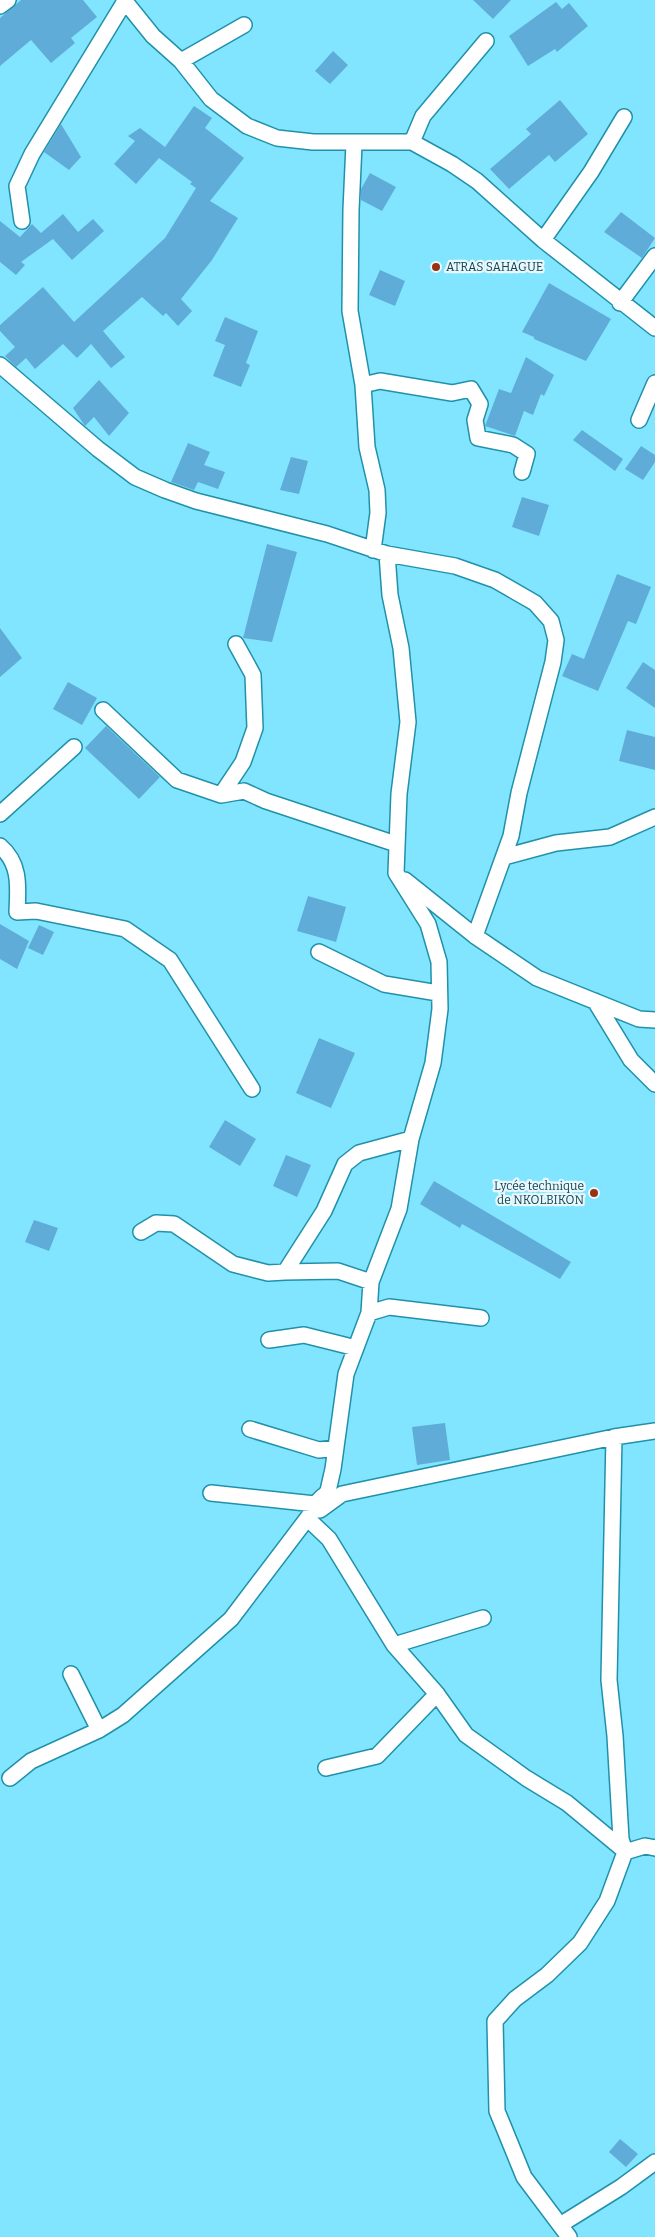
<svg xmlns="http://www.w3.org/2000/svg" width="655" height="2237" viewBox="0 0 655 2237" font-family="Bitter,serif">
<rect width="100%" height="100%" fill="#81e5ff"/>
<path fill="#60acd9" d="M 21,0 L 83,0 L 97,17 L 71,38 L 75,43 L 51,63 L 31,40 L 0,66 L 0,18 Z
M 473,0 L 511,0 L 493,19 Z
M 556,2 L 562,9 L 569,3 L 588,26 L 557,52 L 555,49 L 528,66 L 509,36 Z
M 333,51 L 348,65 L 330,84 L 315,71 Z
M 560,100 L 588,134 L 555,162 L 549,155 L 509,189 L 490,169 L 531,134 L 526,129 Z
M 194,106 L 212,118 L 205,128 L 244,158 L 210,201 L 238,218 L 212,260 L 181,299 L 192,311 L 178,326 L 166,313 L 163,316 L 142,297 L 103,331 L 125,357 L 111,368 L 91,344 L 77,358 L 63,344 L 35,369 L 26,358 L 16,367 L 5,356 L 15,347 L 0,331 L 0,325 L 43,287 L 74,322 L 165,238 L 196,188 L 190,184 L 192,182 L 159,158 L 136,184 L 114,164 L 135,141 L 128,136 L 140,128 L 165,147 Z
M 61,124 L 81,157 L 69,170 L 44,152 Z
M 370,173 L 396,187 L 382,211 L 361,200 L 361,189 Z
M 621,212 L 655,238 L 642,258 L 604,232 Z
M 63,214 L 78,232 L 93,219 L 104,231 L 72,260 L 53,239 L 21,262 L 25,265 L 16,275 L 0,262 L 0,221 L 20,237 L 32,224 L 41,233 Z
M 380,270 L 405,281 L 395,306 L 369,295 Z
M 549,283 L 611,319 L 586,361 L 534,339 L 534,337 L 522,332 Z
M 225,317 L 258,331 L 246,363 L 250,365 L 241,387 L 213,376 L 225,345 L 215,341 Z
M 526,357 L 554,375 L 544,396 L 541,394 L 533,415 L 524,411 L 515,436 L 485,426 L 499,389 L 511,393 Z
M 99,380 L 129,413 L 109,436 L 94,417 L 85,426 L 73,408 Z
M 582,430 L 623,459 L 615,471 L 573,440 Z
M 188,443 L 210,452 L 204,465 L 225,472 L 218,489 L 198,482 L 194,490 L 171,482 Z
M 641,446 L 655,455 L 655,462 L 643,480 L 625,469 Z
M 291,457 L 308,461 L 299,494 L 280,490 Z
M 522,497 L 549,505 L 539,536 L 512,527 Z
M 267,544 L 297,552 L 272,642 L 243,638 Z
M 617,574 L 651,587 L 636,624 L 628,621 L 598,691 L 562,676 L 572,654 L 584,659 Z
M 0,628 L 22,658 L 0,677 Z
M 643,662 L 655,670 L 655,708 L 626,688 Z
M 68,682 L 97,698 L 82,725 L 53,709 Z
M 106,726 L 160,777 L 139,799 L 85,748 Z
M 627,730 L 655,737 L 655,770 L 619,761 Z
M 308,896 L 346,907 L 336,942 L 297,931 Z
M 0,924 L 29,941 L 17,969 L 0,959 Z
M 39,925 L 54,932 L 43,955 L 28,948 Z
M 319,1038 L 355,1053 L 331,1108 L 296,1093 Z
M 225,1120 L 256,1139 L 240,1166 L 209,1147 Z
M 286,1155 L 311,1165 L 297,1197 L 273,1186 Z
M 434,1181 L 571,1262 L 560,1279 L 462,1224 L 460,1228 L 420,1204 Z
M 34,1220 L 58,1228 L 49,1251 L 25,1242 Z
M 445,1423 L 450,1460 L 417,1465 L 412,1427 Z
M 620,2139 L 638,2154 L 626,2167 L 609,2152 Z"/>
<g fill="none" stroke-linecap="round" stroke-linejoin="round">
<g stroke="#2191a9" stroke-width="18">
<path id="minor" d="M 124,0 L 153,36 L 181,61 L 211,99 L 247,126 L 277,138 L 313,142 L 412,142 L 452,164 L 477,181 L 543,240 L 655,328
M 0,6 L 8,0
M 181,61 L 244,25
M 412,142 L 423,116 L 486,41
M 354,144 L 351,210 L 350,311 L 363,385 L 367,447 L 377,490 L 378,513 L 373,550
M 22,221 L 17,186 L 32,154 L 125,1
M 543,240 L 591,172 L 624,117
M 620,303 L 655,256
M 0,365 L 98,449 L 135,477 L 165,490 L 196,501 L 327,534 L 387,554 L 455,566 L 495,580 L 535,603 L 551,621 L 556,640 L 553,662 L 519,793 L 511,836 L 475,936
M 363,385 L 380,381 L 452,393 L 471,389 L 480,404 L 475,420 L 478,438 L 513,445 L 527,454 L 522,472
M 639,420 L 655,383
M 103,710 L 177,780 L 221,795 L 244,791 L 266,801 L 396,844
M 221,795 L 243,762 L 255,728 L 253,675 L 236,644
M 0,814 L 74,747
M 0,846 C 21,864 18,887 17,912 L 36,911 L 125,929 L 170,960 L 252,1089
M 504,857 L 556,843 L 610,837 L 655,817
M 405,880 L 475,936 L 537,978 L 639,1019 L 655,1020
M 319,952 L 384,984 L 438,993
M 595,1001 L 631,1060 L 655,1084
M 141,1232 L 156,1223 L 174,1224 L 233,1264 L 268,1273 L 285,1272 L 324,1211 L 345,1164 L 359,1153 L 411,1139
M 285,1272 L 338,1271 L 371,1282
M 369,1313 L 389,1307 L 481,1318
M 269,1340 L 304,1335 L 356,1348
M 250,1429 L 319,1450 L 336,1448
M 211,1493 L 315,1504 L 323,1496
M 320,1510 L 342,1494 L 614,1437 L 655,1431
M 308,1519 L 329,1539 L 394,1645 L 437,1694 L 466,1735 L 526,1778 L 567,1803 L 625,1851
M 394,1645 L 483,1618
M 71,1674 L 99,1730
M 326,1768 L 377,1756 L 437,1694
M 10,1778 L 31,1761 L 99,1730 L 123,1715 L 231,1619 L 328,1491 L 333,1469 L 346,1374 L 369,1313 L 371,1282 L 399,1209 L 411,1139 L 433,1063 L 440,1009 L 439,962 L 428,924 L 396,873 L 399,794 L 408,722 L 401,648 L 390,595 L 387,554
M 625,1852 L 645,1846 L 655,1848
M 560,2225 L 621,2187 L 655,2162
M 569,2237 L 524,2177 L 497,2111 L 495,2021 L 515,1999 L 547,1975 L 580,1943 L 607,1901 L 625,1852 L 621,1839 L 615,1736 L 609,1680 L 614,1437"/>
</g>
<use href="#minor" stroke="#fff" stroke-width="15"/>
</g>
<g fill="#993212" stroke="#e7f9fe" stroke-width="2">
<circle cx="436" cy="267" r="5"/>
<circle cx="594" cy="1193" r="5"/>
</g>
<g text-anchor="middle" dominant-baseline="central" stroke-width="4.5" stroke-linejoin="round" paint-order="stroke">
<g font-size="12" fill="#18434d" stroke="#e7f9fe" text-anchor="start">
<text x="446" y="267">ATRAS SAHAGUE</text>
<text x="584" y="1186" text-anchor="end">Lycée technique<tspan x="584" dy="14">de NKOLBIKON</tspan></text>
</g>
</g>
</svg>
